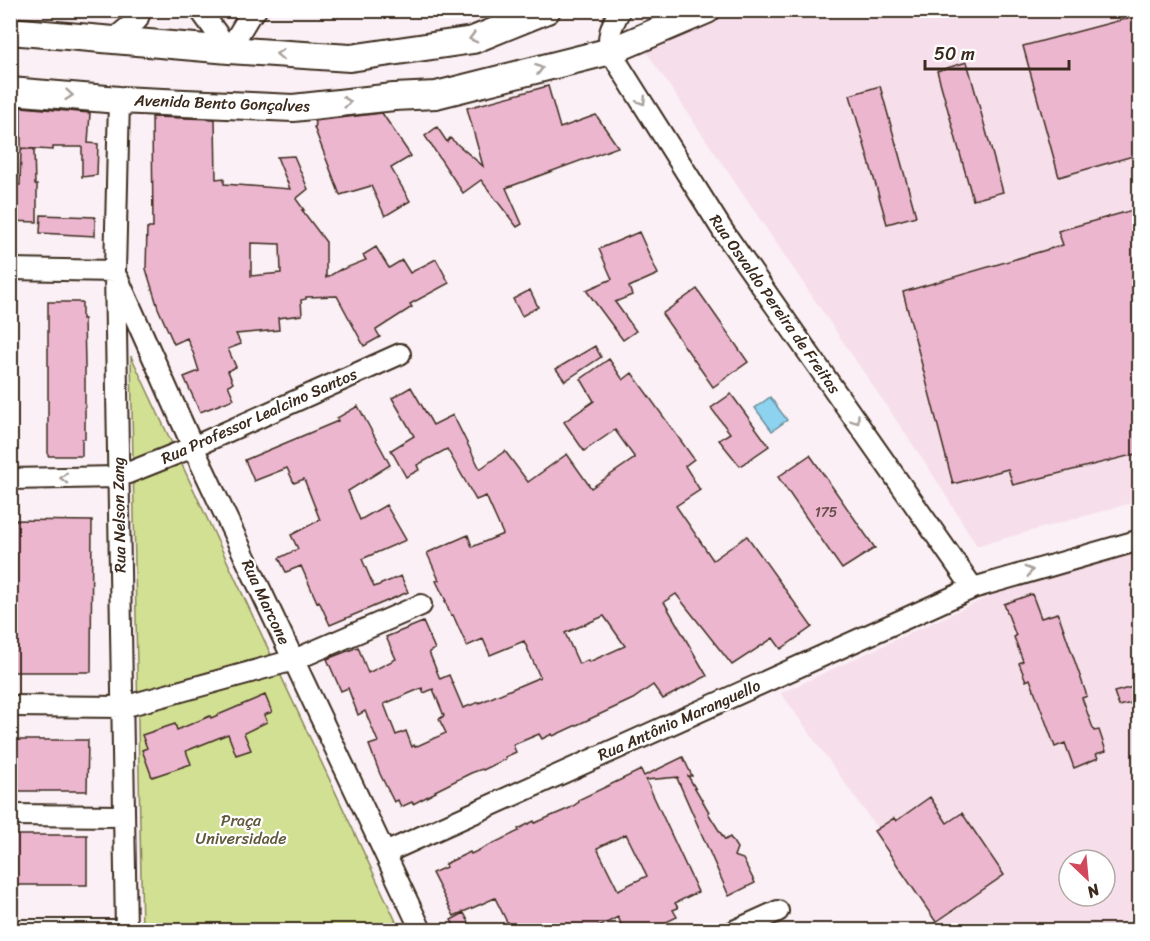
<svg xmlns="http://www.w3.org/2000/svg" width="1150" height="941" viewBox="0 0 1150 941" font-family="Sriracha,sans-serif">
<rect width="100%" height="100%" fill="#fbf0f5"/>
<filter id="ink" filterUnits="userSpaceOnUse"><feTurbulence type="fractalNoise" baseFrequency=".0167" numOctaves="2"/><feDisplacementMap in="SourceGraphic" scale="12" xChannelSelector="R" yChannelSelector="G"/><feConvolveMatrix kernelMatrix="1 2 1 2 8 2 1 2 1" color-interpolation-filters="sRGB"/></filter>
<g filter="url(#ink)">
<path fill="#f6dfea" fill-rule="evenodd" d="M 730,11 L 1139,11 L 1139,501 L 977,546 L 930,470 L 645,50 Z
M 1139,548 L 1139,930 L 949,930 L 781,693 L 1020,582 ZM 1069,860 L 1105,860 L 1105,896 L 1069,896 Z"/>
<path fill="#d2e093" stroke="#868558" stroke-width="1.5" d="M 131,356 L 400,930 L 142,930 Z"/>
<path fill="#8dd2ee" stroke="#6c8f9b" stroke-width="1.5" d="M 770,397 L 787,420 L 772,431 L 755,408 Z"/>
<path fill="#ecb6cf" stroke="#3b2a1e" stroke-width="1.5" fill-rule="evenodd" d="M 1140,15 L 1140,154 L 1059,177 L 1023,46 Z
M 967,62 L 1003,192 L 973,200 L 937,71 Z
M 548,86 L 560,128 L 596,115 L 618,147 L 506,188 L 522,224 L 517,227 L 481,180 L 463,193 L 425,136 L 437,127 L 447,142 L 450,138 L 483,166 L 467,108 Z
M 880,86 L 916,216 L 887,224 L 850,95 Z
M 21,107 L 90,113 L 88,143 L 98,144 L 97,175 L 82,177 L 82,147 L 53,147 L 53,150 L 21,148 Z
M 382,113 L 411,156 L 391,168 L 410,201 L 385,216 L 371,186 L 340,195 L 314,127 L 316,126 L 314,121 Z
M 152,117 L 215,119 L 216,179 L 224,178 L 224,184 L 290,189 L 277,157 L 294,156 L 308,189 L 296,199 L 304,210 L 302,210 L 326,242 L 326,278 L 341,269 L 341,270 L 366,260 L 363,255 L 376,247 L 389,268 L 402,260 L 410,273 L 436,259 L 449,283 L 410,304 L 412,307 L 376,330 L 380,337 L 364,346 L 337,296 L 306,297 L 306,299 L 301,300 L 302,315 L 278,318 L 279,330 L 236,334 L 241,344 L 228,349 L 236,367 L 228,371 L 233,383 L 228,385 L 234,399 L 200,412 L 184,377 L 199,371 L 194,355 L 187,338 L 174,344 L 158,308 L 146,269 L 147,228 L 153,228 ZM 251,243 L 280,244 L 281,273 L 251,276 Z
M 21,149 L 34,149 L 35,185 L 37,185 L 37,222 L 10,221 L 10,185 L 20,185 Z
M 1140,208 L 1140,453 L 1013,485 L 1008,469 L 953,484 L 903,292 L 1063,245 L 1058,231 Z
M 41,215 L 95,217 L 95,236 L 40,233 Z
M 639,232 L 658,274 L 629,287 L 632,295 L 615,302 L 636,331 L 623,340 L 586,290 L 612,279 L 599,249 Z
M 697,289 L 748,362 L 713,387 L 662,314 Z
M 530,290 L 538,307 L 522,316 L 513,299 Z
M 48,302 L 82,302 L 82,319 L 84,319 L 85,365 L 85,439 L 82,439 L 82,456 L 48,456 Z
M 595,346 L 601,357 L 565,381 L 556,369 Z
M 609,359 L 623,380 L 632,373 L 694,459 L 685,466 L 700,490 L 676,506 L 713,560 L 747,536 L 812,627 L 781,649 L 773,638 L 732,665 L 676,594 L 664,602 L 707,676 L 663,699 L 653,685 L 633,699 L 553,736 L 552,734 L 542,739 L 539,734 L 513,745 L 516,752 L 505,757 L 506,759 L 483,770 L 482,769 L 471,773 L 435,791 L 436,792 L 413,804 L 412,802 L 401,807 L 398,800 L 394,802 L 380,774 L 369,745 L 378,742 L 365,711 L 358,715 L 348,688 L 341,691 L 327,659 L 358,647 L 368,673 L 396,659 L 386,637 L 423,622 L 435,649 L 429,652 L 440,679 L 449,675 L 463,708 L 479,702 L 479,703 L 540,677 L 524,641 L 490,655 L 483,639 L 467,646 L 453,615 L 451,616 L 445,601 L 446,601 L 436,581 L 439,580 L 427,553 L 468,535 L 472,547 L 503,534 L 486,496 L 476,500 L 447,449 L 417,465 L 419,470 L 406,477 L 391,450 L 414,436 L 392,398 L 411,387 L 433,425 L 453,415 L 480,469 L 505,451 L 528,482 L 567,454 L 591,488 L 635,458 L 615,430 L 584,451 L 564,422 L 594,401 L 581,379 ZM 604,616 L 625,646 L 589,662 L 588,660 L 579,664 L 565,633 ZM 422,688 L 424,693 L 433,689 L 444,716 L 439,719 L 446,733 L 415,747 L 414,745 L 412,747 L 406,731 L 396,735 L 384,704 Z
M 731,394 L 769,446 L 740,466 L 719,440 L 730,433 L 711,408 Z
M 358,406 L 390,465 L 348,491 L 360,520 L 386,505 L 406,540 L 362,559 L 374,587 L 401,576 L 408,592 L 330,625 L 319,601 L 317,602 L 301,566 L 286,572 L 279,558 L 298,549 L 291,535 L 320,520 L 304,479 L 294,483 L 287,468 L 254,481 L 245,460 L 338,421 L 337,418 Z
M 810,455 L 875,548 L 842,569 L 778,477 Z
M 10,520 L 92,521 L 91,672 L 10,672 Z
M 1032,594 L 1041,618 L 1058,613 L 1087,696 L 1082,698 L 1094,731 L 1099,730 L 1106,751 L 1096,754 L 1098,758 L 1074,768 L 1065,743 L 1055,747 L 1030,679 L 1026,681 L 1019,663 L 1023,661 L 1014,637 L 1016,636 L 1004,604 Z
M 1140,685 L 1140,701 L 1119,706 L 1114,692 Z
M 265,695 L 272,712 L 264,715 L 267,722 L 244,733 L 251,750 L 236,755 L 228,734 L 186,751 L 191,764 L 152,777 L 142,750 L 147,748 L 142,735 L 175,724 L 177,730 L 210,716 L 211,718 Z
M 10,740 L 88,740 L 87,791 L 10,791 Z
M 683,757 L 692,776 L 688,776 L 709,812 L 708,813 L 725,840 L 730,837 L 737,848 L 734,856 L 743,859 L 755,883 L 729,896 L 677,778 L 679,777 L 646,780 L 698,892 L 675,903 L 678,908 L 673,910 L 677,917 L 666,922 L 667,924 L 655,930 L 624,930 L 618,917 L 593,930 L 511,930 L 495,898 L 454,916 L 432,873 L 446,867 L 445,864 L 470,852 L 471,854 L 519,831 L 518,829 L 534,821 L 535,823 L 570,808 L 579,802 L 578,800 L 641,770 L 644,776 ZM 626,834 L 647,876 L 618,890 L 597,848 Z
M 930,797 L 947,823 L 962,813 L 1004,875 L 936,922 L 874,831 L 894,818 L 896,821 Z
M 10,835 L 87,835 L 87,885 L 10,885 Z
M 464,913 L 473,930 L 457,930 L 451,920 Z"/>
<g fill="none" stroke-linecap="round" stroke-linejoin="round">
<g stroke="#3b2a1e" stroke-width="24">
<path id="minor" d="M 200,10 L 229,50 L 250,15 L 256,10
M 620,10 C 608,33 604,41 618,64 L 723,231 L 973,588
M 112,41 L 137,20 L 141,10
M 10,269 L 115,271
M 118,279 L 193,447 L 421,930
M 10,479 L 118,477 L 193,447 L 400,354
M 10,706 L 123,707 L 294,660 L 421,605
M 10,815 L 124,816
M 385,853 L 973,588 L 1140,540
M 10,930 L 126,930 L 115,271 L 119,100
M 736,930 L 778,911"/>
</g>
<g stroke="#3b2a1e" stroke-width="30">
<path id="major" d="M 10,31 L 229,50 L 350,58 L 473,40 L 547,10
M 10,91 L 119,100 L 293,108 L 394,97 L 436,95 L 611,51 L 707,10"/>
</g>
<use href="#minor" stroke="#fff" stroke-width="20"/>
<use href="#major" stroke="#fff" stroke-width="26"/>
</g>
<defs><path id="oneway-chevron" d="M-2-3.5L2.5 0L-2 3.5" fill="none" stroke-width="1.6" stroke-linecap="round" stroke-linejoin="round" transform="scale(1.5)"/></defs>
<g stroke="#a79f9a">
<use href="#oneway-chevron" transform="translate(473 38) rotate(165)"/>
<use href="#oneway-chevron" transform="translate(280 54) rotate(-177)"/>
<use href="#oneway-chevron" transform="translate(539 69) rotate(-14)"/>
<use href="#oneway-chevron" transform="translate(69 95) rotate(5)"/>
<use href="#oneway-chevron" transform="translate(642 101) rotate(58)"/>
<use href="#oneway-chevron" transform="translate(347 102) rotate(-6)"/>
<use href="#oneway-chevron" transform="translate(856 420) rotate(54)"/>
<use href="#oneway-chevron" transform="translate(64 478) rotate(179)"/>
<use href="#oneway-chevron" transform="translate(1029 571) rotate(-16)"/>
</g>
</g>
<g text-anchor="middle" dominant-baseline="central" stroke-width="4.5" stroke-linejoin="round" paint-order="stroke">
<g font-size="14" fill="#674d4a">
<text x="826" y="512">175</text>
</g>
<g font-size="16" fill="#3b2a1e" stroke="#fff">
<text transform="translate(222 103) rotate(2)">Avenida Bento Gonçalves</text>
<text transform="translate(775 304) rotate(55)">Rua Osvaldo Pereira de Freitas</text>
<text transform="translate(259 416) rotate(-24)">Rua Professor Lealcino Santos</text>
<text transform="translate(119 515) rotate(-91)">Rua Nelson Zang</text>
<text transform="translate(266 602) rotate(65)">Rua Marcone</text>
<text transform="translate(679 720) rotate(-24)">Rua Antônio Maranguello</text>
</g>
<g font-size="16" fill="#61583b" stroke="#fff">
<text x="241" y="820">Praça<tspan x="241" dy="18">Universidade</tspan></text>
</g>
</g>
<rect width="1150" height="941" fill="none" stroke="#fff" stroke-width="36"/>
<rect x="18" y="18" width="1114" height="905" fill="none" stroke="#3b2a1e" stroke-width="2" filter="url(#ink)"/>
<g transform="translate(1087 878) rotate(154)"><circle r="28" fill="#ffffff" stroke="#b1aaa5" stroke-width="1.5"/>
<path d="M0-4.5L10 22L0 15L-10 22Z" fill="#d1495b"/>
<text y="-9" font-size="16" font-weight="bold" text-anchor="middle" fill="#3b2a1e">N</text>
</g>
<path d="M925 60v9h144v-9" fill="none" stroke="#3b2a1e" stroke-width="3"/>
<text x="934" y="60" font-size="18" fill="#3b2a1e" stroke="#ffffff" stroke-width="4.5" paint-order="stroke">50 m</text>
</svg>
